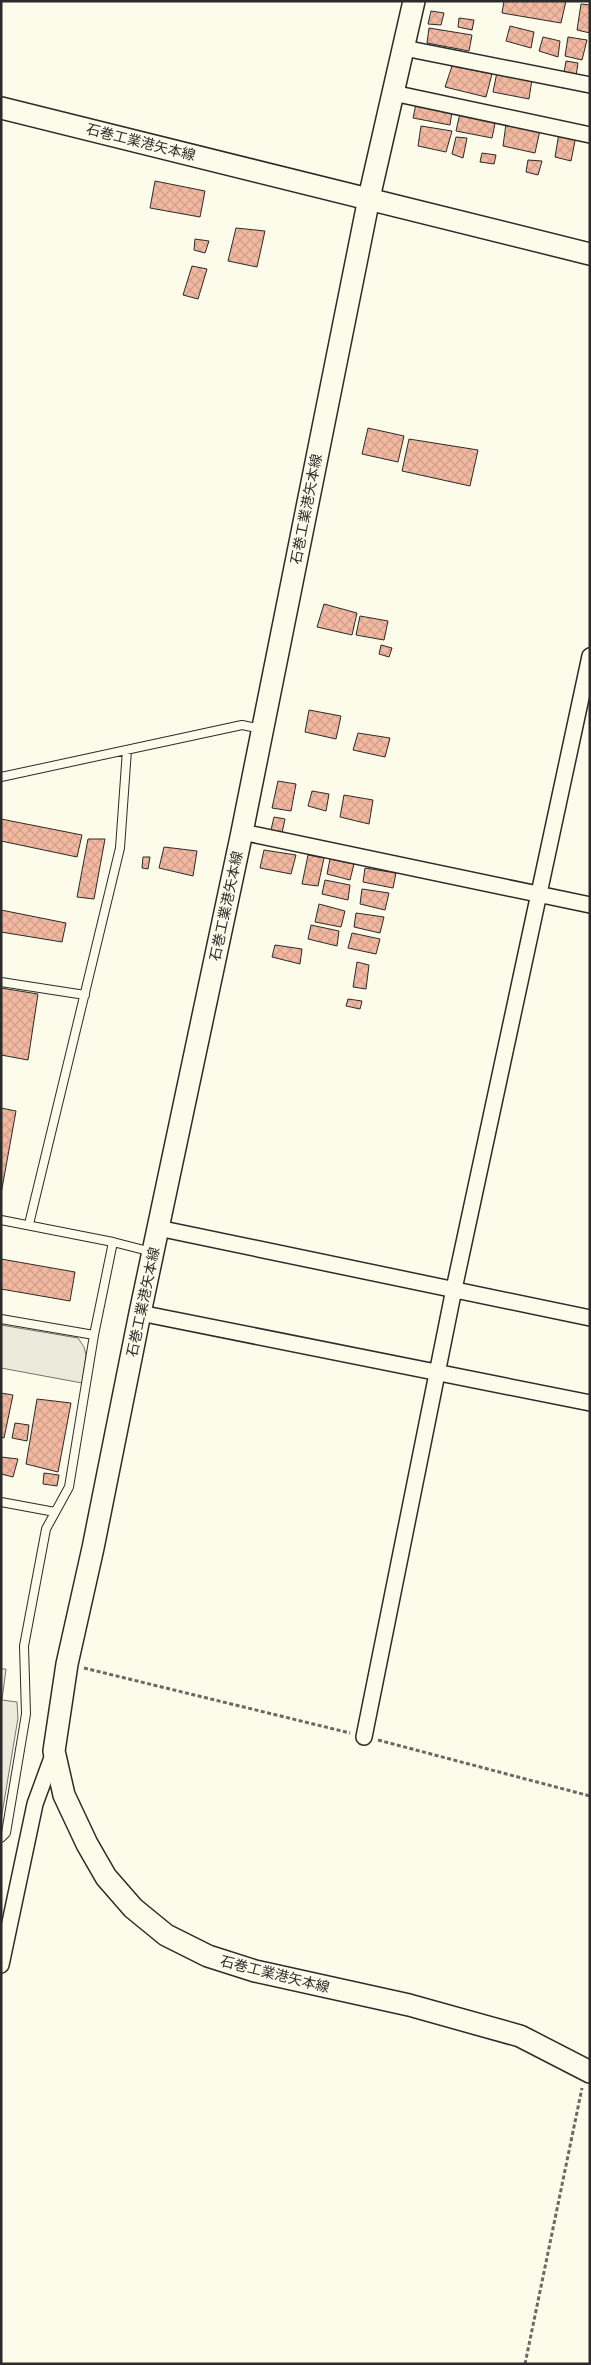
<svg xmlns="http://www.w3.org/2000/svg" width="591" height="2365" viewBox="0 0 591 2365" font-family="'Asap Condensed','Noto Sans JP',sans-serif">
<defs>
<pattern id="building-cross-hatch" width="8" height="8" patternUnits="userSpaceOnUse" patternTransform="scale(1.25)"><rect width="8" height="8" fill="#f2b8a0"/><path d="M0 0l8 8M0 8l8-8" fill="none" stroke="#d09e8a"/></pattern>
</defs>
<rect width="100%" height="100%" fill="#fdfbea"/>
<path fill="#eceadb" stroke="#74746e" d="M 1,1325 L 78,1338 L 84,1347 L 86,1355 L 82,1383 L 1,1368 Z
M 1,1669 L 6,1669 L 2,1700 L 17,1702 L 18,1718 L 1,1820 Z"/>
<path fill="url(#building-cross-hatch)" stroke="#2b2b2b" d="M 504,1 L 566,1 L 561,23 L 502,13 Z
M 581,4 L 590,5 L 590,33 L 577,30 Z
M 431,11 L 444,13 L 441,25 L 428,24 Z
M 459,18 L 474,20 L 472,30 L 458,27 Z
M 510,26 L 534,32 L 531,48 L 506,41 Z
M 429,28 L 472,35 L 469,51 L 427,43 Z
M 543,37 L 560,41 L 558,57 L 539,51 Z
M 568,37 L 587,40 L 582,60 L 565,56 Z
M 566,61 L 578,63 L 576,76 L 564,73 Z
M 452,66 L 492,74 L 486,97 L 445,87 Z
M 497,72 L 532,79 L 529,99 L 493,92 Z
M 416,104 L 452,111 L 450,125 L 413,118 Z
M 460,113 L 496,119 L 492,138 L 456,131 Z
M 506,124 L 540,130 L 535,153 L 503,146 Z
M 421,126 L 452,131 L 446,152 L 418,146 Z
M 559,133 L 576,136 L 571,161 L 555,157 Z
M 456,137 L 467,138 L 463,158 L 452,154 Z
M 482,153 L 496,155 L 494,164 L 480,162 Z
M 528,160 L 542,161 L 538,175 L 526,172 Z
M 155,181 L 205,191 L 200,217 L 150,208 Z
M 236,228 L 265,231 L 257,267 L 228,261 Z
M 195,239 L 209,241 L 205,253 L 194,250 Z
M 192,266 L 207,269 L 198,299 L 183,295 Z
M 368,428 L 404,436 L 398,462 L 362,454 Z
M 409,439 L 478,450 L 470,486 L 402,471 Z
M 324,604 L 357,613 L 352,635 L 317,627 Z
M 360,616 L 388,621 L 384,640 L 356,635 Z
M 381,645 L 392,648 L 389,657 L 379,654 Z
M 309,710 L 341,716 L 336,739 L 305,732 Z
M 358,733 L 390,738 L 385,757 L 353,750 Z
M 278,781 L 296,784 L 291,811 L 272,808 Z
M 312,791 L 329,794 L 326,811 L 308,806 Z
M 344,795 L 373,800 L 369,824 L 340,817 Z
M 274,817 L 285,819 L 282,833 L 271,830 Z
M 1,819 L 82,835 L 77,857 L 1,841 Z
M 88,839 L 105,839 L 94,899 L 77,897 Z
M 164,847 L 197,851 L 193,876 L 159,868 Z
M 264,850 L 296,855 L 291,874 L 260,868 Z
M 308,855 L 324,858 L 318,886 L 302,884 Z
M 143,857 L 150,857 L 148,869 L 142,868 Z
M 330,859 L 354,864 L 350,880 L 327,874 Z
M 365,868 L 396,873 L 393,888 L 363,882 Z
M 325,880 L 350,885 L 348,900 L 322,894 Z
M 362,889 L 389,893 L 385,910 L 360,904 Z
M 319,904 L 345,911 L 341,927 L 315,922 Z
M 1,910 L 66,923 L 62,942 L 1,932 Z
M 356,913 L 384,917 L 380,933 L 354,927 Z
M 311,925 L 339,931 L 337,946 L 308,939 Z
M 352,933 L 380,939 L 376,954 L 348,948 Z
M 275,945 L 302,949 L 300,964 L 272,957 Z
M 357,962 L 369,965 L 366,989 L 353,987 Z
M 1,988 L 38,994 L 28,1060 L 1,1055 Z
M 348,999 L 362,1001 L 360,1009 L 346,1006 Z
M 1,1108 L 16,1111 L 1,1194 Z
M 1,1259 L 75,1272 L 70,1301 L 1,1289 Z
M 1,1393 L 13,1395 L 4,1438 L 1,1437 Z
M 37,1399 L 71,1403 L 58,1472 L 26,1464 Z
M 15,1423 L 29,1425 L 27,1441 L 12,1438 Z
M 1,1457 L 18,1459 L 13,1477 L 1,1474 Z
M 44,1473 L 59,1475 L 57,1486 L 43,1484 Z"/>
<g fill="none" stroke-linecap="round" stroke-linejoin="round">
<g stroke="#2b2b2b" stroke-width="10">
<path id="lane" d="M 1,777 L 242,725 L 262,729
M 1,982 L 85,995
M 1,1220 L 113,1242 L 94,1335 L 69,1487 L 46,1529 L 24,1646 L 26,1714 L 6,1833 L 1,1838
M 29,1224 L 120,848 L 127,750
M 113,1242 L 152,1252
M 1,1319 L 94,1335
M 1,1502 L 55,1512"/>
</g>
<g stroke="#2b2b2b" stroke-width="18">
<path id="street" d="M 404,48 L 590,85
M 393,93 L 590,135
M 242,832 L 590,905
M 158,1228 L 590,1318
M 140,1313 L 590,1403
M 364,1737 L 454,1289 L 590,656
M 1,1965 L 35,1804 L 54,1752"/>
</g>
<g stroke="#2b2b2b" stroke-width="24">
<path id="secondary" d="M 414,1 L 369,198 L 242,832 L 140,1313 L 93,1548 L 67,1664 L 54,1751 L 64,1795 L 87,1844 L 106,1877 L 133,1908 L 166,1935 L 208,1956 L 255,1971 L 409,2005 L 520,2036 L 590,2072
M 1,108 L 590,254"/>
</g>
<path stroke="#6a6964" stroke-width="3" stroke-dasharray="4 2.5" stroke-linecap="butt" d="M 84,1668 L 350,1733
M 378,1740 L 590,1796
M 525,2364 L 582,2088"/>
<use href="#lane" stroke="#fdfbea" stroke-width="8"/>
<use href="#street" stroke="#fdfbea" stroke-width="15"/>
<use href="#secondary" stroke="#fdfbea" stroke-width="21"/>
</g>
<g text-anchor="middle" dominant-baseline="central" stroke-width="4" stroke-linejoin="round" paint-order="stroke">
<g font-size="14" fill="#2b2b2b" stroke="#fdfbea">
<text transform="translate(141 142) rotate(14)">石巻工業港矢本線</text>
<text transform="translate(306 509) rotate(-79)">石巻工業港矢本線</text>
<text transform="translate(226 906) rotate(-78)">石巻工業港矢本線</text>
<text transform="translate(143 1302) rotate(-78)">石巻工業港矢本線</text>
<text transform="translate(275 1974) rotate(14)">石巻工業港矢本線</text>
</g>
</g>
<rect width="591" height="2365" fill="none" stroke="#2b2b2b" stroke-width="5"/>
</svg>
